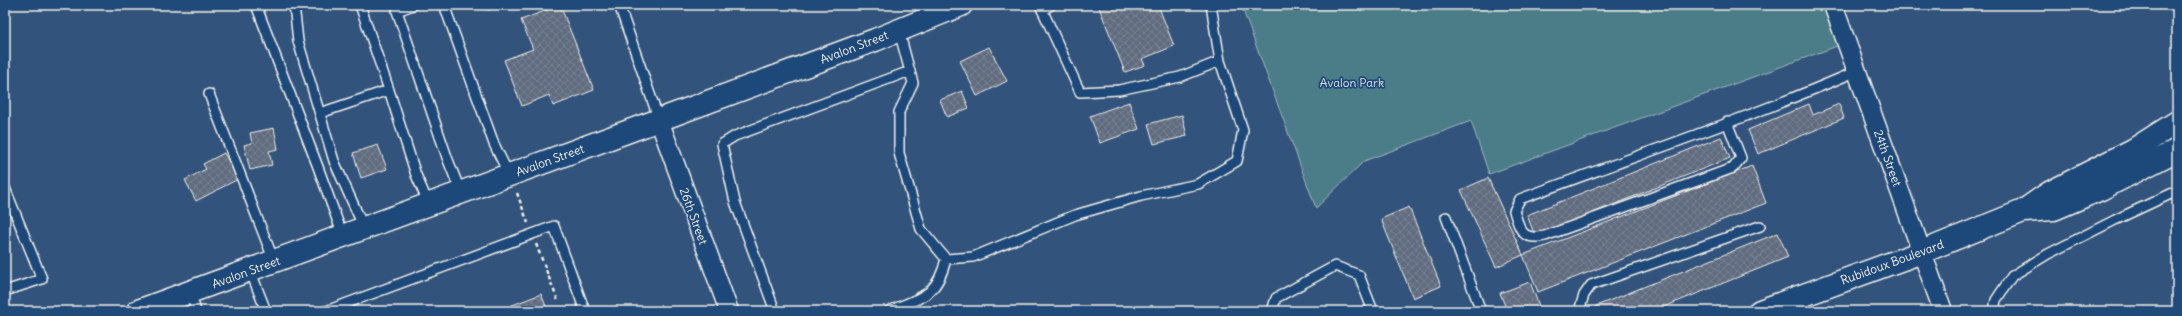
<svg xmlns="http://www.w3.org/2000/svg" width="2182" height="316" viewBox="0 0 2182 316" font-family="Delius,sans-serif">
<defs>
<pattern id="building-cross-hatch" width="8" height="8" patternUnits="userSpaceOnUse"><rect width="8" height="8" fill="#606c7f"/><path d="M0 0l8 8M0 8l8-8" fill="none" stroke="#778191"/></pattern>
</defs>
<rect width="100%" height="100%" fill="#32547c"/>
<filter id="ink" filterUnits="userSpaceOnUse"><feTurbulence type="fractalNoise" baseFrequency=".025" numOctaves="2"/><feDisplacementMap in="SourceGraphic" scale="8" xChannelSelector="R" yChannelSelector="G"/><feConvolveMatrix kernelMatrix="1 2 1 2 8 2 1 2 1" color-interpolation-filters="sRGB"/></filter>
<g filter="url(#ink)">
<path fill="#4c7d88" stroke="#a0b7b8" d="M 1241,5 L 1824,5 L 1840,45 L 1489,174 L 1471,121 L 1364,161 L 1316,208 Z"/>
<path fill="url(#building-cross-hatch)" stroke="#f4f1e8" d="M 486,5 L 504,5 L 488,10 Z
M 560,5 L 594,90 L 553,106 L 549,95 L 522,106 L 504,60 L 533,49 L 521,20 Z
M 1098,5 L 1158,5 L 1174,46 L 1142,59 L 1145,65 L 1125,72 Z
M 989,47 L 1007,81 L 977,96 L 960,61 Z
M 962,91 L 969,108 L 947,117 L 940,100 Z
M 1129,102 L 1139,129 L 1100,143 L 1090,116 Z
M 1809,104 L 1813,115 L 1839,104 L 1844,118 L 1758,154 L 1748,130 Z
M 1182,115 L 1187,136 L 1154,144 L 1148,124 Z
M 274,128 L 278,149 L 269,151 L 272,165 L 250,170 L 244,145 L 252,143 L 250,133 Z
M 1721,137 L 1730,158 L 1535,236 L 1527,215 Z
M 378,145 L 387,169 L 361,178 L 353,153 Z
M 224,153 L 238,179 L 196,201 L 185,180 L 206,169 L 203,164 Z
M 1752,166 L 1766,203 L 1538,292 L 1523,255 Z
M 1488,178 L 1523,255 L 1496,267 L 1461,190 Z
M 1409,207 L 1441,286 L 1413,298 L 1381,219 Z
M 1778,233 L 1788,257 L 1654,311 L 1597,311 L 1596,306 Z
M 1530,282 L 1541,311 L 1507,311 L 1500,293 Z
M 541,294 L 548,311 L 497,311 Z"/>
<g fill="none" stroke-linecap="round" stroke-linejoin="round">
<g stroke="#f4f1e8" stroke-width="12">
<path id="service" d="M 256,5 L 318,167 L 343,236
M 294,5 L 298,41 L 334,161 L 364,228
M 413,5 L 397,11 L 448,160 L 461,193
M 444,5 L 494,144 L 509,175
M 619,5 L 659,120
M 1040,5 L 1080,92 L 1119,90 L 1180,77 L 1220,61 L 1211,5
M 1042,10 L 1051,5
M 899,31 L 913,83 L 899,112 L 899,153 L 921,229 L 946,259 L 973,257 L 1075,215 L 1141,196 L 1198,184 L 1237,161 L 1243,130 L 1220,61
M 389,90 L 416,175 L 429,205
M 209,94 L 274,261
M 320,113 L 389,90 L 360,5
M 1727,122 L 1741,158 L 1733,168 L 1545,236 C 1522,241 1520,230 1514,211 L 1520,199 C 1632,157 1747,119 1857,71
M 5,188 L 42,279 L 5,291
M 1446,217 L 1481,311
M 250,270 L 266,311
M 190,292 L 196,311
M 326,311 L 554,226 L 585,311
M 775,311 L 735,202 L 722,144 L 735,136 L 910,71
M 889,311 C 921,297 937,297 946,259
M 1272,311 L 1276,298 L 1335,266 L 1359,275 L 1373,311
M 1579,311 L 1584,295 L 1591,285 L 1760,226
M 1994,311 L 1996,300 L 2012,276 L 2048,254 L 2115,220 L 2177,191"/>
</g>
<g stroke="#f4f1e8" stroke-width="21">
<path id="minor" d="M 1833,5 L 1943,311
M 659,120 L 729,311"/>
</g>
<g stroke="#f4f1e8" stroke-width="25">
<path id="tertiary" d="M 138,311 L 659,120 L 875,40 L 961,5"/>
</g>
<g stroke="#f4f1e8" stroke-width="25">
<path id="secondary" d="M 2024,211 L 2054,209 L 2101,189 L 2177,150
M 1760,311 L 1922,252 L 2023,211 L 2049,193 L 2133,150 L 2177,122"/>
</g>
<path stroke="#f4f1e8" stroke-width="2.5" stroke-dasharray="4 3" stroke-linecap="butt" d="M 517,193 L 528,223
M 536,244 L 558,301"/>
<use href="#service" stroke="#1f4a7a" stroke-width="9"/>
<use href="#minor" stroke="#1f4a7a" stroke-width="18"/>
<use href="#tertiary" stroke="#1f4a7a" stroke-width="22"/>
<use href="#secondary" stroke="#1f4a7a" stroke-width="22"/>
</g>
</g>
<g text-anchor="middle" dominant-baseline="central" stroke-width="3.5" stroke-linejoin="round" paint-order="stroke">
<g font-size="12" fill="#f4f1e8" stroke="#1f4a7a">
<text transform="translate(854 47) rotate(-21)">Avalon Street</text>
<text transform="translate(1888 158) rotate(70)">24th Street</text>
<text transform="translate(550 160) rotate(-20)">Avalon Street</text>
<text transform="translate(694 216) rotate(70)">26th Street</text>
<text transform="translate(1892 262) rotate(-20)">Rubidoux Boulevard</text>
<text transform="translate(246 272) rotate(-20)">Avalon Street</text>
</g>
<g font-size="12" fill="#dbe0da" stroke="#1f4a7a">
<text x="1352" y="82">Avalon Park</text>
</g>
</g>
<rect width="2182" height="316" fill="none" stroke="#1f4a7a" stroke-width="20"/>
<rect x="10" y="10" width="2162" height="296" fill="none" stroke="#f4f1e8" stroke-width="1.5" filter="url(#ink)"/>
</svg>
